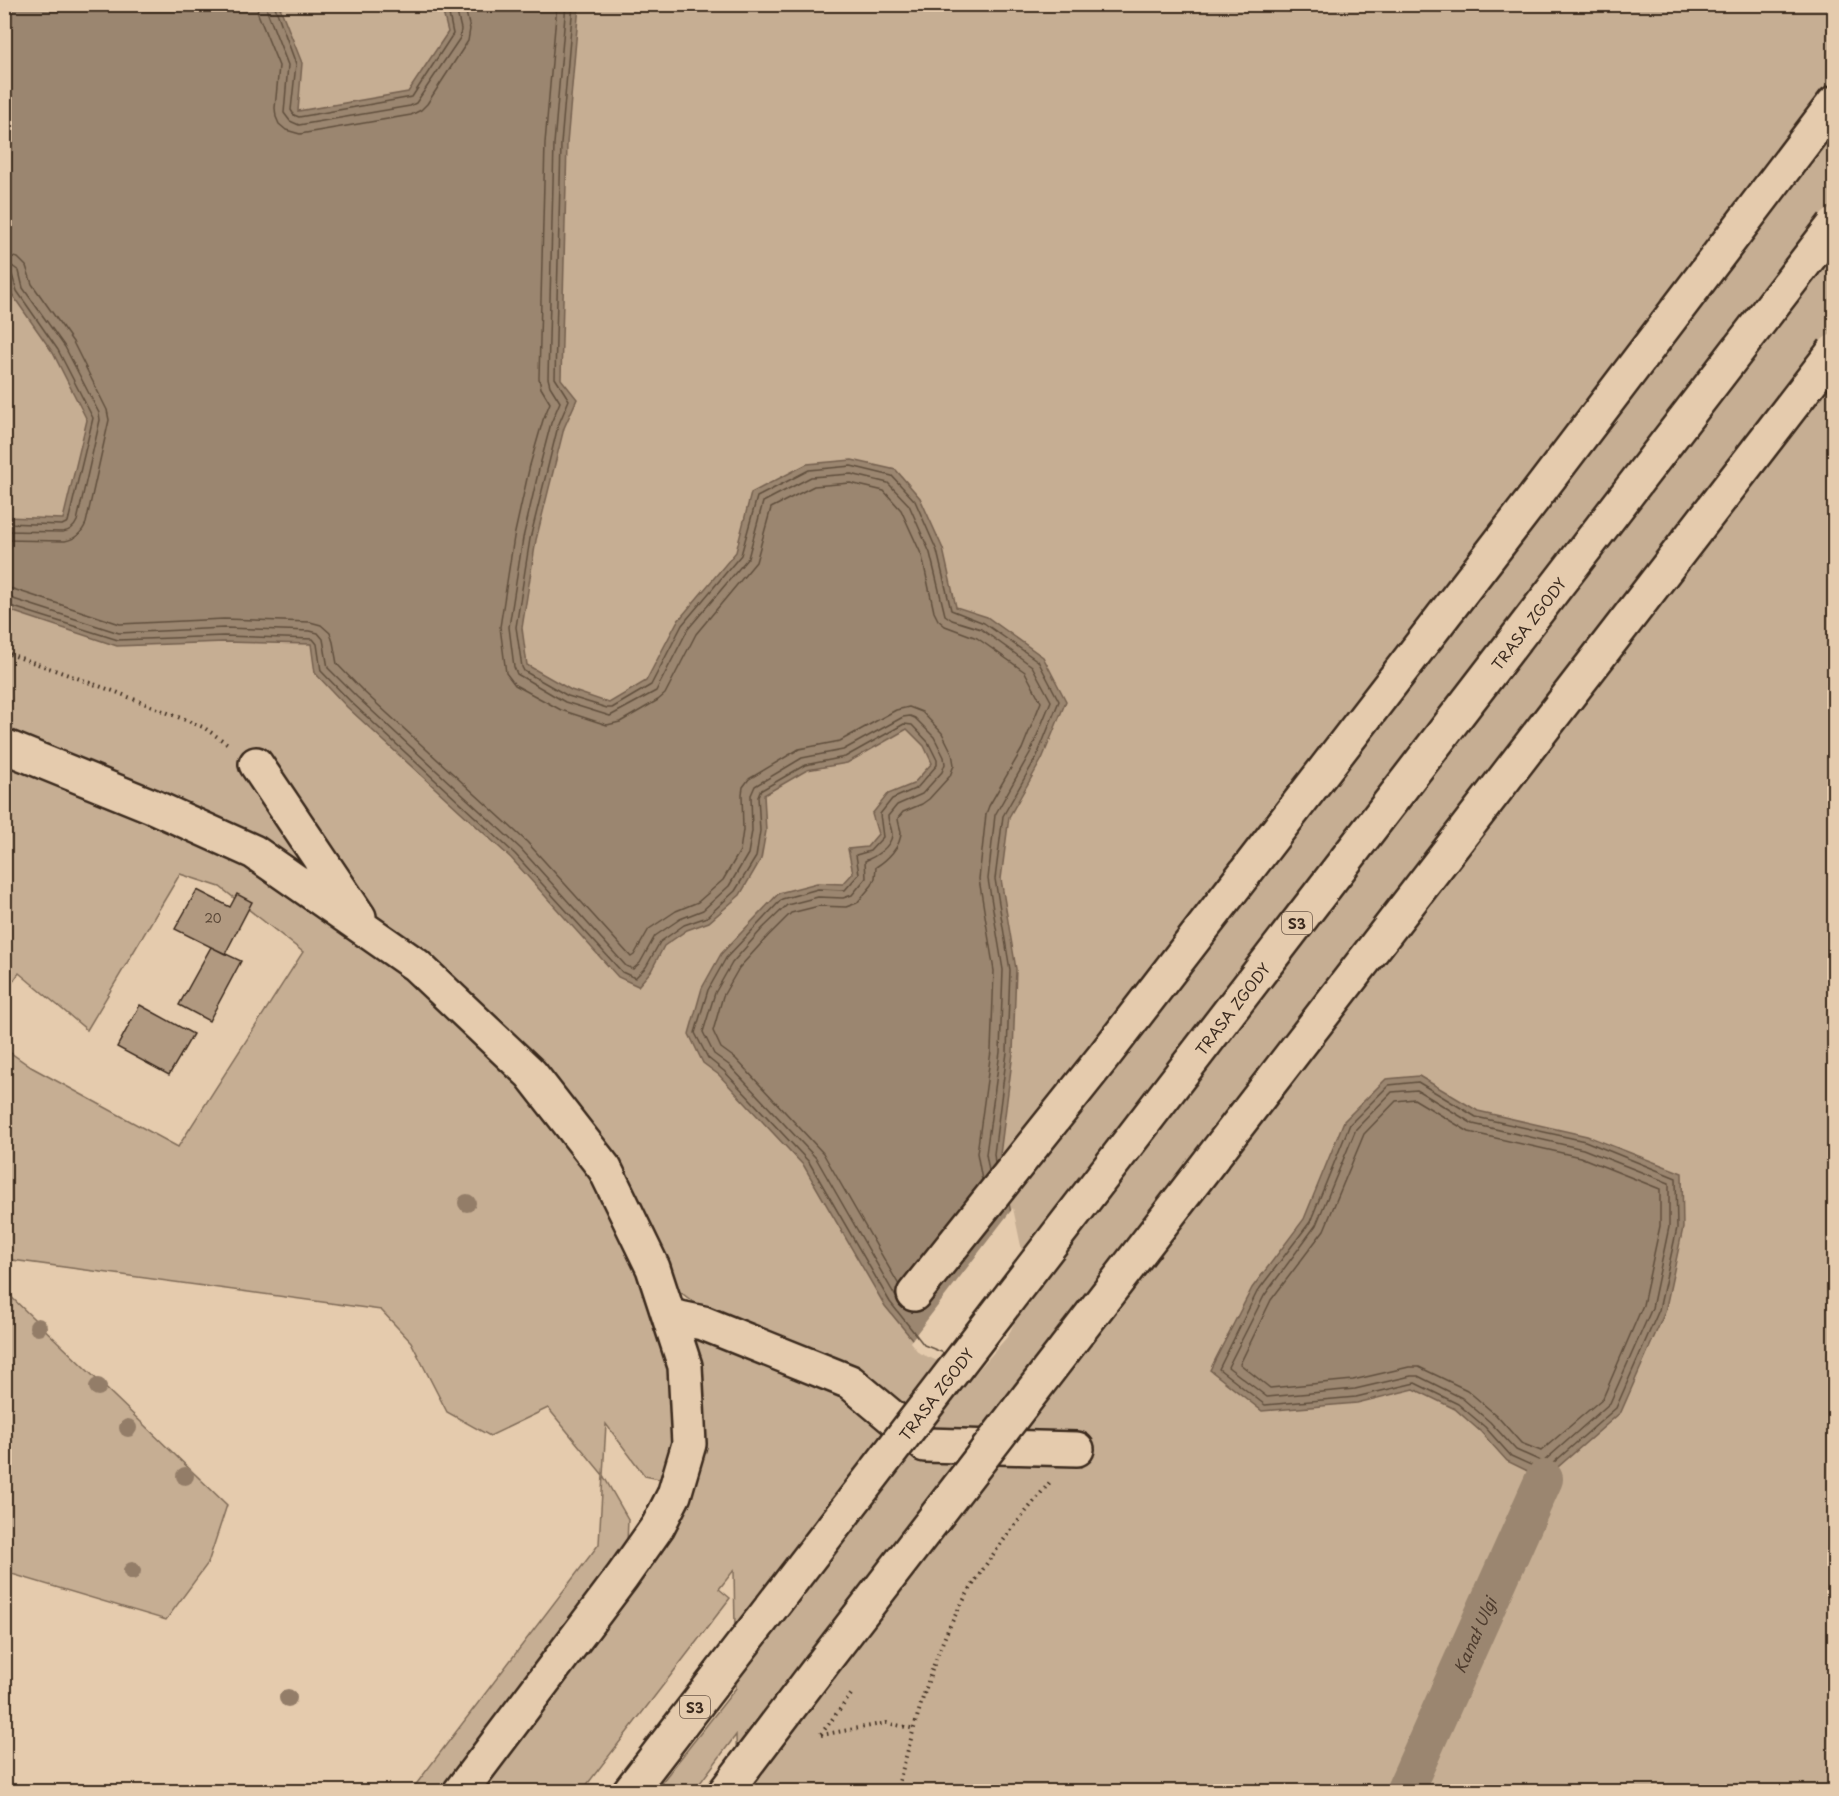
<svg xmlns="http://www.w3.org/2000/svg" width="1839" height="1796" viewBox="0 0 1839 1796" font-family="'Playpen Sans',sans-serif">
<rect width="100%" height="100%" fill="#e5cbad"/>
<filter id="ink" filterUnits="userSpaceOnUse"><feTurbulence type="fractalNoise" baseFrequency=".0167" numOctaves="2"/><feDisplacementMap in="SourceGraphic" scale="12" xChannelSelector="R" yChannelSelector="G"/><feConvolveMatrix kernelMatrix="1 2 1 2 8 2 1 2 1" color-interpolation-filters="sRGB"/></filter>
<g filter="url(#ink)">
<path fill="#c6ae93" stroke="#806c58" stroke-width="1.5" d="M 5,5 L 1834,5 L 1834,1791 L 737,1791 L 736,1735 L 694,1791 L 655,1791 L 736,1688 L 734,1570 L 719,1589 L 730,1598 L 582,1791 L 472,1791 L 702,1455 L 705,1424 L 691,1344 L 702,1332 L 803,1346 C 761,1325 707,1321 673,1285 L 646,1302 L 673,1370 L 680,1405 L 669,1468 L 659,1479 L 645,1476 L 606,1424 L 603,1475 L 628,1519 L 627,1544 L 445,1791 L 411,1791 L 599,1544 L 603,1475 L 548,1408 L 490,1436 L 447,1412 L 411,1342 L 381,1310 L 5,1259 L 5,1049 L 31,1067 L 178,1147 L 303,952 L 220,887 L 180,874 L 87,1030 L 19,973 L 5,993 Z
M 4,1290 L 227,1505 L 208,1563 L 166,1620 L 5,1572 Z"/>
<path fill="#9b866f" stroke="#75614f" stroke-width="1.5" d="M 5,5 L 279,5 L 302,63 L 298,111 L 408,92 L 448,32 L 441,5 L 579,5 L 567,144 L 561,379 L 577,399 L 564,428 L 536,540 L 522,628 L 527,665 L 571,690 L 609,703 L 646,681 L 677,622 L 736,552 L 751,493 L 807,464 L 852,460 L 896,470 L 920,498 L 943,549 L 956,607 L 987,617 L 1043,657 L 1066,701 L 1042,759 L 1009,817 L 1001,879 L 1016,969 L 1013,1053 L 1000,1155 L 1015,1235 L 921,1350 L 885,1306 L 804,1166 L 719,1075 L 703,1063 L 689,1034 L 702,988 L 721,954 L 779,893 L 817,883 L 843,884 L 853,873 L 848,849 L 867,847 L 878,834 L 872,814 L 888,794 L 913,784 L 932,763 L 924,746 L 907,729 L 847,763 L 807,770 L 764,795 L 766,831 L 761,859 L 740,895 L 709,922 L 687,930 L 664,946 L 651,971 L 638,986 L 618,977 L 511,858 L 347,707 L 315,673 L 311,644 L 224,642 L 117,646 L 5,609 L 5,517 L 63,519 L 87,420 L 53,353 L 11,293 L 5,266 Z
M 1419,1076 L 1478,1111 L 1587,1136 L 1682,1173 L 1683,1228 L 1665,1312 L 1621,1412 L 1544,1479 L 1507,1461 L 1481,1432 L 1455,1409 L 1414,1389 L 1357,1403 L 1262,1411 L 1210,1370 L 1252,1288 L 1304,1219 L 1344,1121 L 1386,1079 Z"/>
<path fill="#e5cbad" d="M 1013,1208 L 1030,1289 L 1008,1336 L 973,1376 L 919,1353 L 910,1342 Z"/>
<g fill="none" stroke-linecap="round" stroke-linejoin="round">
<path stroke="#614f3e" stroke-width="1.5" d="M 257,4 L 258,14 L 279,66 L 275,108 L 276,117 L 279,124 L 286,130 L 300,134 L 411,115 L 421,110 L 427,104 L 468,41 L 470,29 L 464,4
M 266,4 L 267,11 L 288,65 L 284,113 L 290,121 L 299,125 L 410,106 L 416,103 L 460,38 L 461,29 L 455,4
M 274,4 L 296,64 L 291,110 L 294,115 L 299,117 L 412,97 L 453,34 L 447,4
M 557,4 L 545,143 L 539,378 L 541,388 L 550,403 L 543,420 L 530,465 L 514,537 L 500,627 L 506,673 L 515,685 L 561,710 L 607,725 L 620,722 L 658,700 L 665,694 L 696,634 L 756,562 L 771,508 L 814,486 L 850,483 L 884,491 L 901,510 L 922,556 L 934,612 L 938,620 L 945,626 L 977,638 L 1025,672 L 1041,702 L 1022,749 L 989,806 L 986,814 L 979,879 L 994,971 L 991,1051 L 977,1153 L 982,1180
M 566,4 L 554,144 L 548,378 L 550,386 L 560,402 L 551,423 L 539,469 L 523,538 L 509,627 L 514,667 L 517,674 L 565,702 L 610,716 L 656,691 L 688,629 L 748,558 L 763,502 L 811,477 L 851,474 L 888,483 L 909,505 L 930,553 L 945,615 L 952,620 L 981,629 L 1032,666 L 1051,701 L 1030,753 L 995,815 L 988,879 L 1003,970 L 1000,1052 L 986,1154 L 989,1171
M 573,4 L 561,144 L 555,378 L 569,400 L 558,426 L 530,539 L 516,627 L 522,667 L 524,671 L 568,696 L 607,708 L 612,708 L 651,685 L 682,625 L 741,555 L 757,497 L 809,470 L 851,466 L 892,476 L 915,501 L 937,551 L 951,610 L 984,623 L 1038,661 L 1059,701 L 1037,756 L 1003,816 L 995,879 L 1010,970 L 1007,1052 L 994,1154 L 995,1163
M 4,255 L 18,258 L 26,266 L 32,284 L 73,342 L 107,410 L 109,420 L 86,523 C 82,533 76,539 65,541 L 4,540
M 4,264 L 12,266 L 19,271 L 23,288 L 65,347 L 99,413 L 100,420 L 77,521 C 74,528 70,531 63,532 L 4,531
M 4,272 L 9,272 L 12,275 L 17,291 L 58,350 L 93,418 L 68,522 L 62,525 L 4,523
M 4,587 L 13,589 L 120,624 L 224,619 L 310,622 L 321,625 L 330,633 L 333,642 L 337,664 L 363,691 L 527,842 L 631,957 L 634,955 L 649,929 L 676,911 L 698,902 L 723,880 L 740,851 L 743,830 L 742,794 L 743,787 L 749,779 L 799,749 L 840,741 L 896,710 L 909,707 L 922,712 L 942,733 L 952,753 L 954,765 L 950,776 L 929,799 L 922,804 L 903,812 L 898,818 C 898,822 900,827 901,832 C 901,847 887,860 876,867 L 875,878 L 872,885 L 857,903 L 846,907 L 819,906 L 791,913 L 768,936 L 739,968 L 723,996 L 713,1031 L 721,1048 L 736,1059 L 823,1153 L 899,1285
M 4,596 L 119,633 L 224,628 L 310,631 L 318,633 L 323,639 L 328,668 L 357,697 L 521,849 L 626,966 L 633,969 L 640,963 L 655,936 L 680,919 L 703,910 L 729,886 L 748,854 L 752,831 L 751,795 L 755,786 L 802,758 L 843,750 L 903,717 L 910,716 L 915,718 L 934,737 L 944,757 L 945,764 L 942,772 L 922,794 L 897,805 L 888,816 C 888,822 892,828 892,835 C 891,847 875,857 865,861 L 866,878 L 852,895 L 843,898 L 818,897 L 787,905 L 762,929 L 732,963 L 715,993 L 703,1032 L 714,1054 L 729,1065 L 816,1158 L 897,1299
M 4,604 L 118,640 L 224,636 L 313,639 L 317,644 L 321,671 L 352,703 L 515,854 L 622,972 L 635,978 L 646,967 L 660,942 L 684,925 L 707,917 L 735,891 L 756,857 L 760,831 L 758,796 L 760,791 L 805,765 L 845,757 L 904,724 L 912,725 L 928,742 L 937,760 L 937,765 L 917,788 L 892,799 L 880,814 L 883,837 L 870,851 L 856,855 L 859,874 L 845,890 L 818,889 L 782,899 L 726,958 L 708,990 L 695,1033 L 708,1058 L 724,1071 L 809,1162 L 890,1302 L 924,1345 L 944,1353
M 1418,1082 L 1476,1117 L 1585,1141 L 1676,1178 L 1677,1228 L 1659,1310 L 1616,1408 L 1544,1471 L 1511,1456 L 1485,1427 L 1458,1404 L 1415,1383 L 1356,1397 L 1265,1405 L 1219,1369 L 1257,1292 L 1310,1222 L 1350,1124 L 1389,1085 Z
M 1417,1090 L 1473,1124 L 1583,1149 L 1669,1183 L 1669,1227 L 1652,1308 L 1610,1403 L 1543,1462 L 1516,1450 L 1490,1422 L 1462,1398 L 1418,1376 L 1411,1376 L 1355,1389 L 1267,1397 L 1228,1367 L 1264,1296 L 1316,1225 L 1356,1129 L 1392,1092 Z
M 1414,1099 L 1469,1132 L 1580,1157 L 1660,1189 L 1660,1226 L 1643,1305 L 1603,1398 L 1541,1451 L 1521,1443 L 1496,1415 L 1467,1390 L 1419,1367 L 1409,1367 L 1353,1380 L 1270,1388 L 1240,1364 L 1271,1300 L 1324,1230 L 1364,1134 L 1396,1101 Z"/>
<path stroke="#9b866f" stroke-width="38" id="s1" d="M 1404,1792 L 1544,1479"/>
</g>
<path fill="#b19980" stroke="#3b2a1e" stroke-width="1.5" d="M 197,890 L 230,907 L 237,894 L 252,902 L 225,954 L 175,929 Z
M 211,947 L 241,961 L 209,1021 L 179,1005 Z
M 140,1005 L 193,1034 L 169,1075 L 117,1047 Z"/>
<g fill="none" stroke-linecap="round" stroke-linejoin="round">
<g stroke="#3b2a1e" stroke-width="38">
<path id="minor" d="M 4,746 L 152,806 L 254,852 L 416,965 L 531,1074 L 605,1169 L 653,1268 L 685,1366 L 689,1444 L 674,1495 L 658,1526 L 622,1577 L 460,1792
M 256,764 L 359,917
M 914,1294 L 1104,1056 L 1534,498 L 1834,103
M 670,1316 L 703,1323 L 850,1382 L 925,1445 L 1077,1449"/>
</g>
<g stroke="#3b2a1e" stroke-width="38">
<path id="highway" d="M 629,1792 L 760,1622
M 725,1792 L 820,1667"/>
</g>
<path stroke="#3b2a1e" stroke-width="4" stroke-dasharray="1.5 4.5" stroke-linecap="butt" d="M 4,652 L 116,692 L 203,727 L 228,744
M 821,1734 L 853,1692
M 821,1735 L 887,1723 L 915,1729
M 896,1792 C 912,1738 925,1680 948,1630 C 974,1575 1012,1528 1050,1482"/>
<use href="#minor" stroke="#e5cbad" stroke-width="33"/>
<use href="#highway" stroke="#e5cbad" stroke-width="33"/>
<g stroke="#3b2a1e" stroke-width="38" stroke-linecap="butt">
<g id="highway-bridge">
<path id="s2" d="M 760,1622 L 1834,225"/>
<path d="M 820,1667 L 1834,351"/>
</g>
</g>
<use href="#highway-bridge" stroke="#e5cbad" stroke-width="33"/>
</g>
<g fill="#937d68">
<circle cx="467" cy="1203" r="9"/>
<circle cx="38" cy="1327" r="9"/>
<circle cx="98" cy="1387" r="9"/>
<circle cx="128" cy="1428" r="9"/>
<circle cx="185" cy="1476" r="9"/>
<circle cx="132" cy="1571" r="9"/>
<circle cx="288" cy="1698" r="9"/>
</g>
</g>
<g text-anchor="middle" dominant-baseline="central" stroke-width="6" stroke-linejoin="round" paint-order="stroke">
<g font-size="12" fill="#584636">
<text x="213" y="918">20</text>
</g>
<g fill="#e5cbad" stroke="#6e5a49" stroke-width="1.5">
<rect x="1282" y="912" width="30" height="22" rx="4.5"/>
<rect x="680" y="1696" width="30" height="22" rx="4.5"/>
</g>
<g font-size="14" font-weight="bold" fill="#3b2a1e">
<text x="1297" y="923">S3</text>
<text x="695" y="1707">S3</text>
</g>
<g font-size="15" fill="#3b2a1e" stroke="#e5cbad">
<text stroke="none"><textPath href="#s2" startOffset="1260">TRASA ZGODY</textPath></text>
<text stroke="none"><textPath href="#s2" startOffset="774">TRASA ZGODY</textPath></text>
<text stroke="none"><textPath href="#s2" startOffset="288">TRASA ZGODY</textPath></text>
</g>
<g font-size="16" font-style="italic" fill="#4e3c2e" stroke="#e5cbad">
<text stroke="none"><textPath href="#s1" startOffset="172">Kanał Ulgi</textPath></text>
</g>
</g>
<rect width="1839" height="1796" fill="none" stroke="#e5cbad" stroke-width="24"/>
<rect x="12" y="12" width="1815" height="1772" fill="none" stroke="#3b2a1e" stroke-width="2" filter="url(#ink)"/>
</svg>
